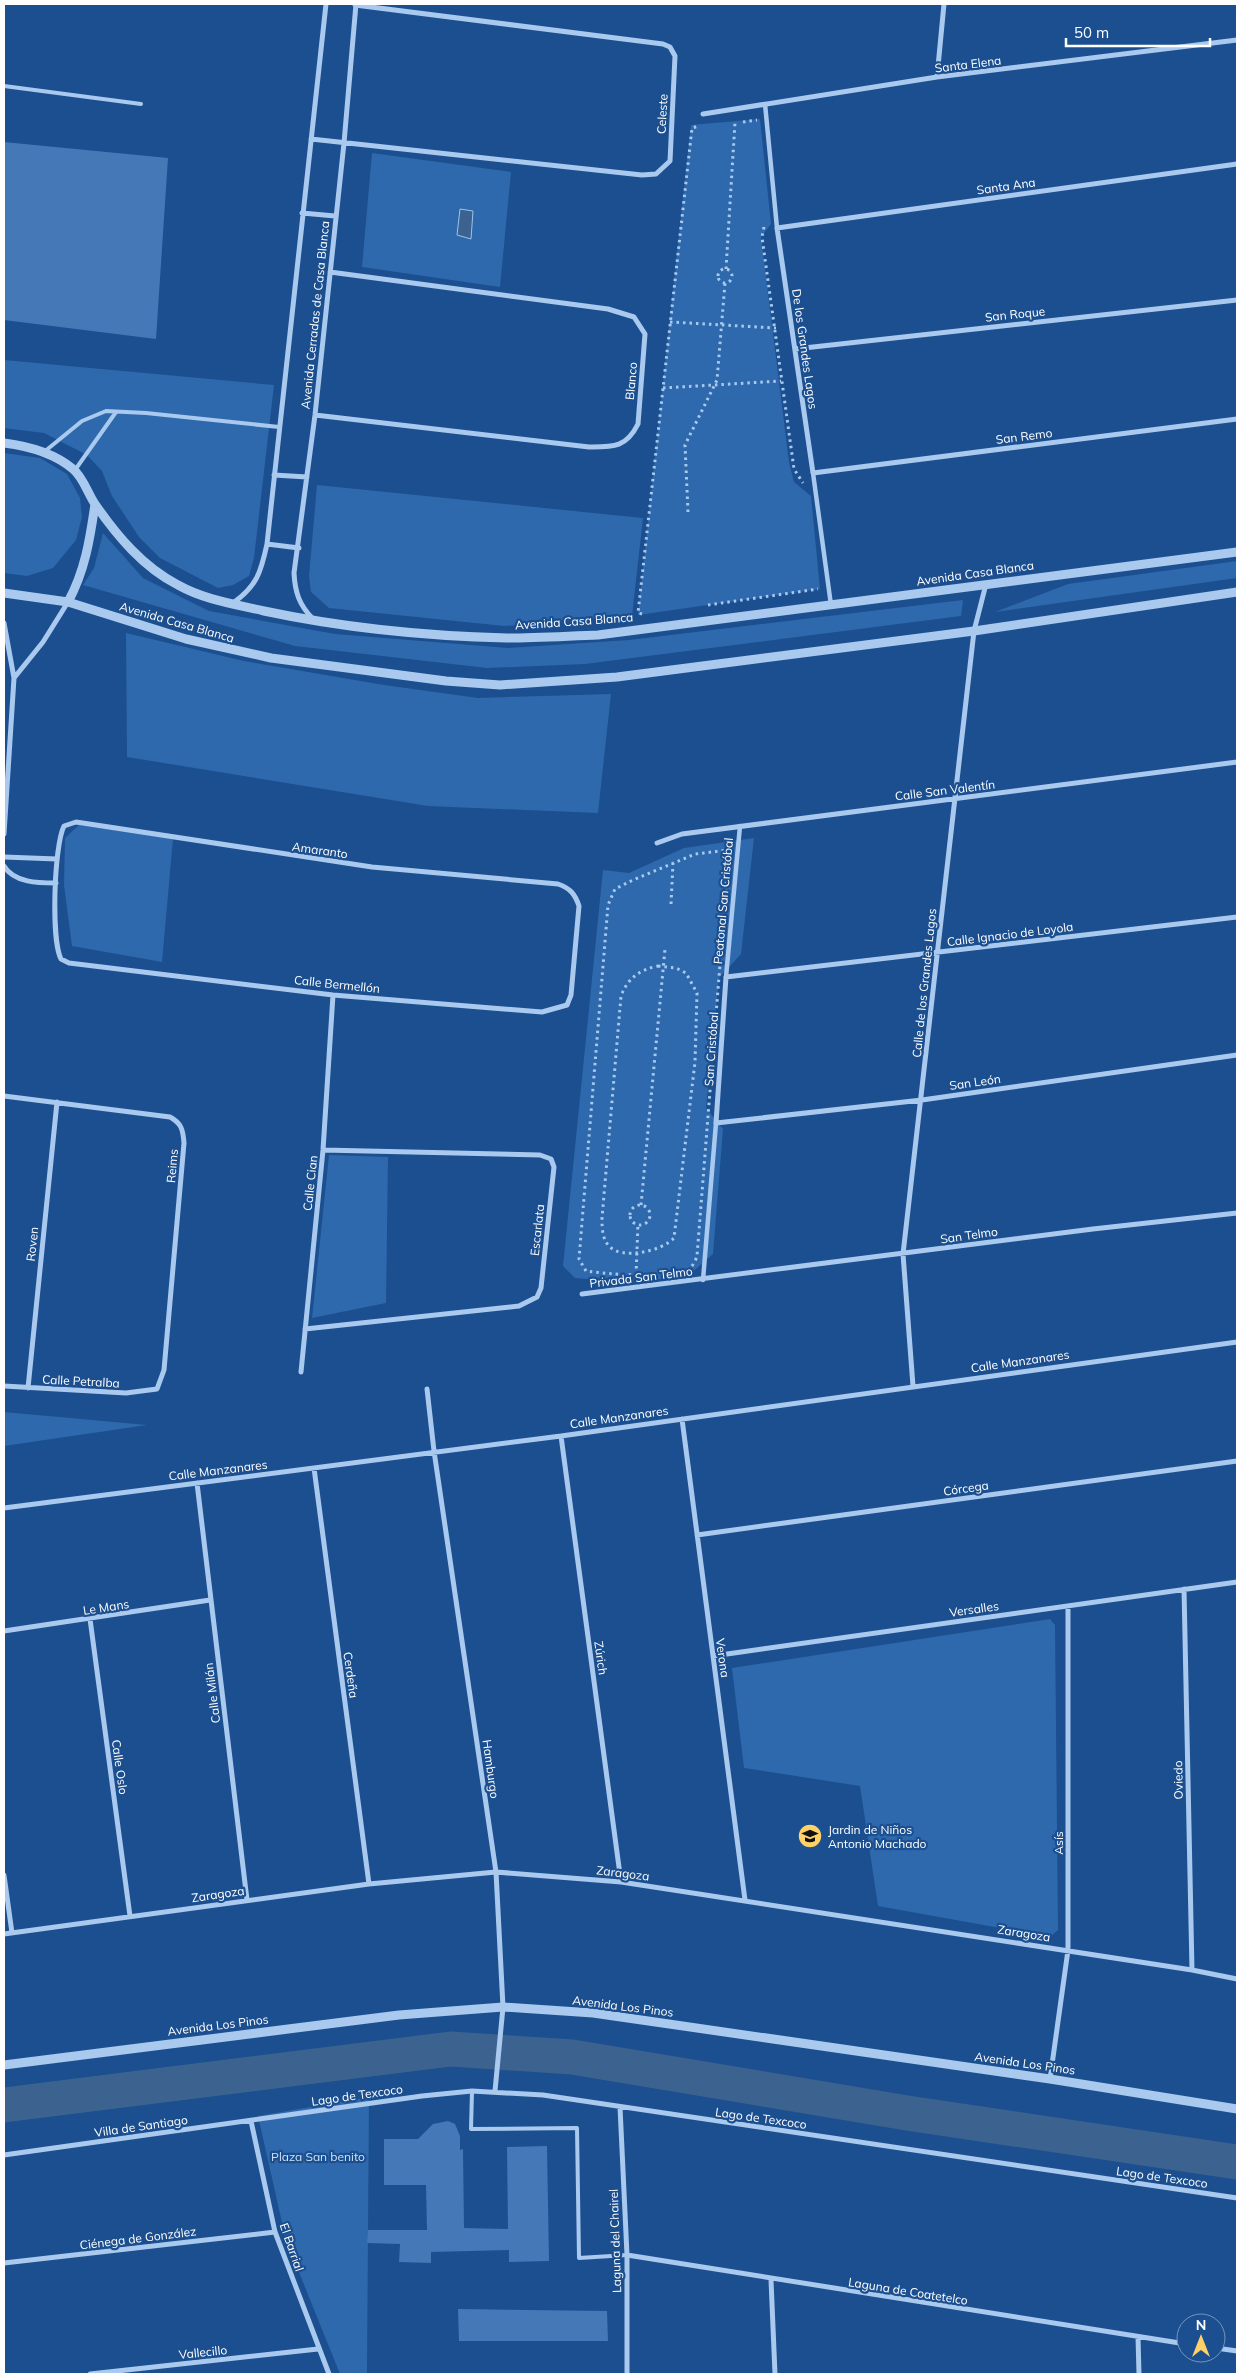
<svg xmlns="http://www.w3.org/2000/svg" width="1241" height="2378" viewBox="0 0 1241 2378" font-family="Mulish,sans-serif">
<rect width="100%" height="100%" fill="#1b4f8f"/>
<path fill="#2e69ad" d="M 760,119 L 771,224 L 761,237 L 789,462 L 794,482 L 811,496 L 820,589 L 638,615 L 691,125 Z
M 372,153 L 511,172 L 500,287 L 362,267 Z
M 4,360 L 274,385 L 254,558 L 249,576 L 233,585 L 218,588 L 160,558 L 139,537 L 112,496 L 102,471 L 87,455 L 44,433 L 4,428 Z
M 4,453 L 40,458 L 67,474 L 80,498 L 82,517 L 76,540 L 53,568 L 27,576 L 4,573 Z
M 317,485 L 643,518 L 632,616 L 504,626 L 329,608 L 311,592 L 309,576 Z
M 103,533 L 143,578 L 209,611 L 335,634 L 508,648 L 629,640 L 963,600 L 961,616 L 585,664 L 487,668 L 295,646 L 83,585 L 94,568 Z
M 1237,561 L 1237,578 L 995,612 L 1068,584 Z
M 126,633 L 244,661 L 384,685 L 478,698 L 611,694 L 598,813 L 428,806 L 127,757 Z
M 79,825 L 173,839 L 162,962 L 72,946 L 64,885 L 65,838 Z
M 754,838 L 741,954 L 719,978 L 706,1108 L 723,1129 L 713,1254 L 689,1275 L 633,1283 L 575,1278 L 563,1266 L 603,870 L 629,873 L 684,848 Z
M 329,1155 L 388,1157 L 386,1303 L 312,1318 Z
M 4,1412 L 147,1425 L 4,1446 Z
M 1050,1619 L 1055,1625 L 1058,1930 L 1050,1937 L 878,1906 L 860,1786 L 744,1768 L 732,1668 Z
M 369,2097 L 367,2374 L 340,2374 L 286,2240 L 258,2116 Z"/>
<path fill="#3c6290" stroke="#9cc4f0" d="M 460,209 L 473,211 L 471,239 L 457,235 Z"/>
<g fill="none" stroke-linecap="round" stroke-linejoin="round">
<path stroke="#3c6290" stroke-width="35" d="M 4,2105 L 451,2049 L 572,2057 L 907,2113 L 1237,2162"/>
</g>
<path fill="#4478b7" d="M 4,142 L 168,158 L 156,339 L 4,320 Z
M 448,2121 L 455,2124 L 460,2136 L 460,2150 L 463,2149 L 464,2228 L 508,2229 L 507,2147 L 547,2146 L 549,2261 L 509,2262 L 509,2250 L 431,2252 L 431,2263 L 399,2262 L 400,2244 L 367,2243 L 368,2230 L 427,2230 L 426,2185 L 384,2185 L 384,2139 L 418,2139 L 433,2124 Z
M 458,2309 L 607,2311 L 608,2341 L 459,2341 Z"/>
<g fill="none" stroke-linecap="round" stroke-linejoin="round">
<path stroke="#a9c9ee" stroke-width="3" stroke-dasharray="2.5 4" stroke-linecap="butt" d="M 743,122 L 757,120
M 764,227 L 762,237 L 794,469 L 803,483
M718 276a7 7 0 1 1 14 0a7 7 0 1 1-14 0Z
M 726,269 L 735,122
M 670,322 L 776,328
M 663,388 L 781,381
M 688,512 L 685,445 L 717,380 L 725,283
M 708,605 L 818,589
M 642,614 L 638,613 L 692,128 L 699,126
M 729,850 L 697,1256 C 696,1259 694,1264 691,1267 C 678,1280 605,1274 586,1271 L 579,1259 L 608,905 L 615,889 L 633,880 L 695,854 Z
M 671,904 L 673,863
M 658,966 L 676,968 L 686,973 L 697,993 L 695,1062 L 674,1238 C 662,1251 621,1261 608,1245 C 602,1237 602,1227 602,1218 L 621,996 C 628,978 639,970 658,966 Z
M 641,1205 L 665,949
M630 1215a10 10 0 1 1 20 0a10 10 0 1 1-20 0Z
M 636,1275 L 638,1224"/>
<path stroke="#a9c9ee" stroke-width="4" d="M 4,86 L 141,104
M 44,452 L 82,421 L 106,411 L 146,413 L 279,427
M 75,470 L 116,412
M 472,2091 L 471,2129 L 577,2128 L 579,2258 L 627,2255"/>
<path stroke="#a9c9ee" stroke-width="4.5" d="M 765,104 L 777,228
M 813,473 L 831,605
M 726,977 L 740,826
M 703,1280 L 716,1123"/>
<path stroke="#a9c9ee" stroke-width="5" d="M 937,77 L 944,4
M 703,114 L 937,77 L 1237,40
M 311,139 L 642,175 L 656,174 L 670,161 L 675,56 L 670,47 L 663,44 L 355,5
M 1237,164 L 777,228 L 813,473 L 1237,419
M 302,213 L 335,216
M 795,349 L 1237,300
M 315,415 L 589,447 C 613,447 626,448 638,424 L 645,334 L 634,317 L 608,309 L 330,272
M 274,475 L 307,477
M 267,544 L 299,548
M 233,603 C 257,586 261,572 267,544 L 326,4
M 313,619 C 299,605 295,592 294,573 L 315,415 L 344,143 L 356,4
M 4,623 L 14,678 L 4,834
M 14,678 L 43,642 L 68,602
M 76,822 L 372,867 L 558,884 C 570,888 575,894 579,906 L 571,995 L 567,1005 L 542,1012 L 333,995 L 69,963 L 61,959 C 51,939 54,846 64,826 Z
M 657,843 L 682,834 L 1237,762
M 4,857 L 57,859
M 4,866 C 14,883 39,883 56,883
M 1237,917 L 726,977 L 716,1123 L 922,1100 L 1237,1055
M 4,1096 L 170,1117 C 181,1123 183,1129 184,1143 L 164,1370 L 157,1389 L 126,1393 L 4,1386
M 582,1294 L 1093,1229 L 1237,1213
M 305,1329 L 519,1306 L 537,1297 L 541,1288 L 554,1167 L 551,1159 L 540,1155 L 323,1150
M 301,1372 L 323,1150 L 333,995
M 913,1386 L 903,1254 L 974,631 L 986,584
M 28,1388 L 57,1102
M 427,1389 L 434,1451 L 496,1872 L 503,2007 L 495,2091
M 682,1419 L 745,1900
M 561,1436 L 621,1882
M 314,1468 L 369,1884
M 197,1483 L 247,1900
M 4,1508 L 561,1436 L 1237,1342
M 697,1535 L 1237,1461
M 1184,1589 L 1192,1970
M 90,1619 L 130,1916
M 4,1631 L 210,1600
M 713,1656 L 1237,1582
M 4,1875 L 12,1933
M 4,1934 L 369,1884 L 496,1872 L 621,1882 L 1192,1970 L 1237,1979
M 1050,2079 L 1068,1950 L 1068,1606
M 620,2107 L 627,2255 L 627,2374
M 251,2121 L 275,2232 L 329,2374
M 4,2155 L 422,2096 L 472,2091 L 543,2095 L 1237,2198
M 627,2255 L 1186,2344
M 4,2263 L 275,2232
M 771,2280 L 775,2374
M 1138,2337 L 1139,2374
M 1216,2348 L 1237,2351
M 90,2374 L 318,2349"/>
<path stroke="#a9c9ee" stroke-width="9" d="M 4,443 C 28,446 54,453 73,469 C 83,477 88,494 95,504 C 117,536 143,567 178,585 C 205,600 234,604 264,611 C 344,628 425,636 507,638 C 537,638 568,636 598,635 L 1237,552
M 4,593 L 68,602 L 186,639 L 271,658 L 446,681 L 500,685 L 617,677 L 974,631 L 1237,592
M 68,602 C 85,571 90,539 95,504
M 4,2065 L 399,2015 L 503,2007 L 593,2013 L 1050,2079 L 1237,2109"/>
</g>
<defs>
<g id="school-disc" transform="scale(1.25)"><circle r="9.5" fill="#ffd166" stroke="#1b4f8f"/><path d="M0-5L7-2L0 1L-7-2ZM-4 1L0 2.5L4 1V4Q0 6-4 4Z" fill="#111"/></g>
</defs>
<g fill-rule="evenodd">
<use href="#school-disc" x="810" y="1836"/>
</g>
<g text-anchor="middle" dominant-baseline="central" stroke-width="4.5" stroke-linejoin="round" paint-order="stroke">
<g font-size="12" fill="#fff" stroke="#1b4f8f">
<text transform="translate(968 64) rotate(-7)">Santa Elena</text>
<text transform="translate(662 114) rotate(-87)">Celeste</text>
<text transform="translate(1006 186) rotate(-8)">Santa Ana</text>
<text transform="translate(1015 314) rotate(-6)">San Roque</text>
<text transform="translate(315 315) rotate(-84)">Avenida Cerradas de Casa Blanca</text>
<text transform="translate(805 349) rotate(82)">De los Grandes Lagos</text>
<text transform="translate(631 381) rotate(-85)">Blanco</text>
<text transform="translate(1024 436) rotate(-7)">San Remo</text>
<text transform="translate(975 573) rotate(-8)">Avenida Casa Blanca</text>
<text transform="translate(574 621) rotate(-4)">Avenida Casa Blanca</text>
<text transform="translate(177 622) rotate(16)">Avenida Casa Blanca</text>
<text transform="translate(945 790) rotate(-7)">Calle San Valentín</text>
<text transform="translate(320 850) rotate(8)">Amaranto</text>
<text transform="translate(723 901) rotate(-85)">Peatonal San Cristóbal</text>
<text transform="translate(1010 934) rotate(-7)">Calle Ignacio de Loyola</text>
<text transform="translate(924 983) rotate(-84)">Calle de los Grandes Lagos</text>
<text transform="translate(337 984) rotate(6)">Calle Bermellón</text>
<text transform="translate(711 1049) rotate(-86)">San Cristóbal</text>
<text transform="translate(975 1082) rotate(-8)">San León</text>
<text transform="translate(172 1166) rotate(-85)">Reims</text>
<text transform="translate(310 1183) rotate(-84)">Calle Cian</text>
<text transform="translate(537 1230) rotate(-84)">Escarlata</text>
<text transform="translate(969 1235) rotate(-8)">San Telmo</text>
<text transform="translate(32 1244) rotate(-84)">Roven</text>
<text transform="translate(641 1277) rotate(-7)">Privada San Telmo</text>
<text transform="translate(1020 1361) rotate(-8)">Calle Manzanares</text>
<text transform="translate(81 1381) rotate(3)">Calle Petralba</text>
<text transform="translate(619 1417) rotate(-8)">Calle Manzanares</text>
<text transform="translate(218 1470) rotate(-7)">Calle Manzanares</text>
<text transform="translate(966 1488) rotate(-8)">Córcega</text>
<text transform="translate(106 1607) rotate(-9)">Le Mans</text>
<text transform="translate(974 1609) rotate(-8)">Versalles</text>
<text transform="translate(601 1658) rotate(82)">Zúrich</text>
<text transform="translate(723 1658) rotate(82)">Verona</text>
<text transform="translate(351 1675) rotate(82)">Cerdeña</text>
<text transform="translate(212 1693) rotate(-97)">Calle Milán</text>
<text transform="translate(120 1767) rotate(82)">Calle Oslo</text>
<text transform="translate(491 1769) rotate(82)">Hamburgo</text>
<text transform="translate(1178 1780) rotate(-91)">Oviedo</text>
<text transform="translate(1058 1843) rotate(-90)">Asís</text>
<text transform="translate(623 1873) rotate(7)">Zaragoza</text>
<text transform="translate(218 1894) rotate(-8)">Zaragoza</text>
<text transform="translate(1024 1933) rotate(9)">Zaragoza</text>
<text transform="translate(623 2006) rotate(7)">Avenida Los Pinos</text>
<text transform="translate(218 2025) rotate(-7)">Avenida Los Pinos</text>
<text transform="translate(1025 2063) rotate(8)">Avenida Los Pinos</text>
<text transform="translate(357 2095) rotate(-8)">Lago de Texcoco</text>
<text transform="translate(761 2118) rotate(8)">Lago de Texcoco</text>
<text transform="translate(141 2126) rotate(-8)">Villa de Santiago</text>
<text transform="translate(1162 2177) rotate(8)">Lago de Texcoco</text>
<text transform="translate(138 2238) rotate(-7)">Ciénega de González</text>
<text transform="translate(615 2241) rotate(-92)">Laguna del Chairel</text>
<text transform="translate(292 2247) rotate(71)">El Barrial</text>
<text transform="translate(908 2291) rotate(9)">Laguna de Coatetelco</text>
<text transform="translate(203 2352) rotate(-6)">Vallecillo</text>
</g>
<g font-size="12" fill="#fff" stroke="#1b4f8f" text-anchor="start">
<text x="828" y="1829">Jardin de Niños<tspan x="828" dy="14">Antonio Machado</tspan></text>
</g>
<g font-size="12" fill="#cfe3fa" stroke="#1b4f8f">
<text x="318" y="2156">Plaza San benito</text>
</g>
</g>
<rect width="1241" height="2378" fill="none" stroke="#ffffff" stroke-width="10"/>
<g transform="translate(1201 2338)"><circle r="24" fill="#1b4f8f" stroke="#7695bc"/>
<path d="M0-4L9 19L0 12L-9 19Z" fill="#ffd166"/>
<text y="-8" font-size="14" font-weight="bold" text-anchor="middle" fill="#ffffff">N</text>
</g>
<path d="M1066 38v8h144v-8" fill="none" stroke="#ffffff" stroke-width="2.5"/>
<text x="1074" y="38" font-size="15" fill="#ffffff" stroke="#1b4f8f" stroke-width="4" paint-order="stroke">50 m</text>
</svg>
